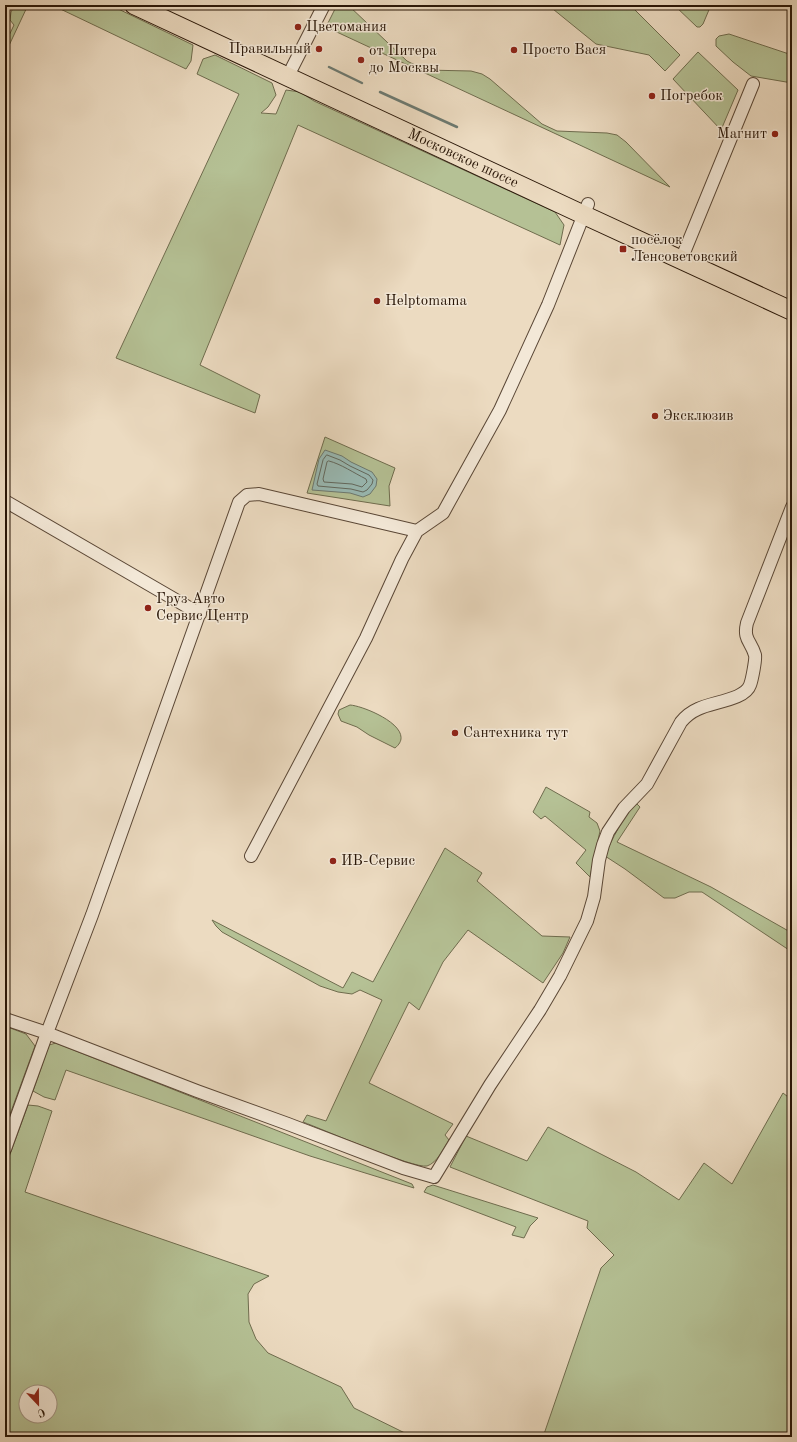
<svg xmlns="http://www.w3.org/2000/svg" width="797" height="1442" viewBox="0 0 797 1442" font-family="'Old Standard TT',serif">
<rect width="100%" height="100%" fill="#ecdbc1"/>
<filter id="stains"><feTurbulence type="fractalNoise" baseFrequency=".005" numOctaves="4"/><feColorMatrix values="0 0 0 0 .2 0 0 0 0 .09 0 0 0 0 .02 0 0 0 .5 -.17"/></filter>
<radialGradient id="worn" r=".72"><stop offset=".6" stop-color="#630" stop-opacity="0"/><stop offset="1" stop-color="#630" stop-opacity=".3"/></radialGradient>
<path fill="#b5c195" stroke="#6f6c4e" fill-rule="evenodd" d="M 15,5 L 28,5 L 5,54 L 5,44 L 14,25 L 10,20 L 11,12 Z
M 52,5 L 110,5 L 193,45 L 191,61 L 186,69 Z
M 337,5 L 348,5 L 407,61 L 425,70 L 471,71 L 482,74 L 490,79 L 542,124 L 557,131 L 607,133 L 617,135 L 626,142 L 670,187 L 326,27 Z
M 548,5 L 630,5 L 680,55 L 665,71 L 649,55 L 596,44 Z
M 674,5 L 711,5 L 703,24 L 700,27 L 697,27 Z
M 729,34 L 792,55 L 792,83 L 751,76 L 733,62 L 716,46 L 716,39 L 719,36 Z
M 698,52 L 738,90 L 721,130 L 673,79 Z
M 215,55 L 272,83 L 276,95 L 268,107 L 261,113 L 276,114 L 286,90 L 300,92 L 314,101 L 555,212 L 564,225 L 560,245 L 298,125 L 200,365 L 260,395 L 255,413 L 116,358 L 239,94 L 197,74 L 203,59 Z
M 325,437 L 395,468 L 389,486 L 390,506 L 307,493 Z
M 350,705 C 365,706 419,729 395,748 L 369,735 L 357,727 L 341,721 L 338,714 L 339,710 Z
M 546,787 L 590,812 L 589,817 L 597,823 L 600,831 L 590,877 L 576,863 L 586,850 L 545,816 L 541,819 L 533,812 Z
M 636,803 L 640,807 L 617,842 L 711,887 L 792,933 L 792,952 L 702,892 L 689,892 L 675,898 L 664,898 L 625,869 L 605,856 C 611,840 624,816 636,803 Z
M 445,848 L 482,873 L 477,881 L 542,936 L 570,937 L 563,953 L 543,983 L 468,930 L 443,962 L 419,1010 L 409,1002 L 369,1083 L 453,1124 L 445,1135 L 449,1140 C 444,1148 437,1163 427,1166 C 414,1169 322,1129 303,1122 L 307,1115 L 326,1121 L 382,1000 L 360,990 L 352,994 L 338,992 L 320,986 L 222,932 L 216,926 L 212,920 L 343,988 L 352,972 L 373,982 Z
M 5,1026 L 26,1034 L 35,1046 L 5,1128 Z
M 56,1043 L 412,1184 L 414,1188 L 310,1156 L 66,1070 L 55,1100 L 44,1097 L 33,1091 L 49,1045 Z
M 783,1093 L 792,1100 L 792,1437 L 543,1437 L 601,1268 L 614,1255 L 587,1228 L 588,1221 L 450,1167 L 466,1136 L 527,1161 L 548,1127 L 636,1172 L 679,1200 L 704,1163 L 732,1184 Z
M 28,1105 L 38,1106 L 52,1111 L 25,1192 L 269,1276 L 254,1284 L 248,1294 L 249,1322 L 256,1339 L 268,1353 L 341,1387 L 354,1408 L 413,1437 L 5,1437 L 5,1168 ZM 26,1392 L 50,1392 L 50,1416 L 26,1416 Z
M 433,1185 L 538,1218 L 530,1226 L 524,1238 L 512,1235 L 516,1227 L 424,1192 L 427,1187 Z"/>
<path fill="#99bbb6" stroke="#6c7970" d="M 325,450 L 342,456 L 351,462 L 372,472 L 377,479 L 376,486 L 370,494 L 363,497 L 350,493 L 312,490 L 319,459 Z"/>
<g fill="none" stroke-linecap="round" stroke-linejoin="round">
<path stroke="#61685e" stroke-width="1" d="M 327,455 L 340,460 L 350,466 L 369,475 L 373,480 L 372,484 L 367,490 L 363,492 L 351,489 L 318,486 L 317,484 L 323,460 Z
M 329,461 C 341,464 354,473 366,479 L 367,482 L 362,487 L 352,484 L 324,482 L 323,479 L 327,462 Z"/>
<path stroke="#6c7970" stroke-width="2.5" d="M 329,67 L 362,83
M 380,92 L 457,127"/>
<g stroke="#5a4736" stroke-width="14">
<path id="minor" d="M 292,68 L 324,5
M 681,260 L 753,84
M 5,501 L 200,614
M 251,856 L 366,638 L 402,559 L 417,531 L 443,513 L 500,410 L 548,305 L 588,204
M 5,1019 L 47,1033 L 197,1091 L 288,1124 L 403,1168 L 434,1177 L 490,1085 L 540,1010 L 560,976 L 587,921 L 594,897 L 599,860 L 603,845 L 608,832 L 624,808 L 647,784 L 681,722 C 686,716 691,712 698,709 C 711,702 745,700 750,685 C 752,680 756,659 755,655 C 751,641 743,640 747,623 L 792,507
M 5,1149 L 47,1033 L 92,915 L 239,502 L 247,495 L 259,494 L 417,531"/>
</g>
<g stroke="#291607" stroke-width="20">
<g id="highway">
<path id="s1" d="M 134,5 L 584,215 L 792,311"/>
</g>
</g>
<use href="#minor" stroke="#f3e8d7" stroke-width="12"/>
<use href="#highway" stroke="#ecdbc1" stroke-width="18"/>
</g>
<g fill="#8f2418" stroke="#f3e8d7" stroke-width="1.5">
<circle cx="298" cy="27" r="4"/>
<circle cx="319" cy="49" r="4"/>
<circle cx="514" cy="50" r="4"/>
<circle cx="361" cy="60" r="4"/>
<circle cx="652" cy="96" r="4"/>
<circle cx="775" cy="134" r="4"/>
<rect x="619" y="245" width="8" height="8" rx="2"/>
<circle cx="377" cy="301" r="4"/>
<circle cx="655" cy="416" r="4"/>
<circle cx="148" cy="608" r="4"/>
<circle cx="455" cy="733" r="4"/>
<circle cx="333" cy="861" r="4"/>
</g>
<g text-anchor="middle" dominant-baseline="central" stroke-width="3" stroke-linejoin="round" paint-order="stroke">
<g font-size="15" fill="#291607" stroke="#f3e8d7" text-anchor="start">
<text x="306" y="27">Цветомания</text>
<text x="311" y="49" text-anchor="end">Правильный</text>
<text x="522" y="50">Просто Вася</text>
<text x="369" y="51">от Питера<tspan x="369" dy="17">до Москвы</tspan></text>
<text x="660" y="96">Погребок</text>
<text x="767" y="134" text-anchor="end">Магнит</text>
<text x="631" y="240">посёлок<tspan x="631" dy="17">Ленсоветовский</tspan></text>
<text x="385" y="301">Helptomama</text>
<text x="663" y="416">Эксклюзив</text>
<text x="156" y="599">Груз Авто<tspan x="156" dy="17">Сервис Центр</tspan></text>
<text x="463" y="733">Сантехника тут</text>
<text x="341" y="861">ИВ-Сервис</text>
</g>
<g font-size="15" fill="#291607" stroke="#f3e8d7">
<text stroke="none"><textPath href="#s1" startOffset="363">Московское шоссе</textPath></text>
</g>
</g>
<rect width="797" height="1442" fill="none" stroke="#ecdbc1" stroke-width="20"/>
<rect x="6" y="6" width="785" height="1430" fill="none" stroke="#291607" stroke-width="2"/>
<rect x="10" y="10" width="777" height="1422" fill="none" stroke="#291607"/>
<g transform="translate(38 1404) rotate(158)"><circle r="19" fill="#f3e8d7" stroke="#a29484"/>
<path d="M0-3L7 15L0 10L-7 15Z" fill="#8f2418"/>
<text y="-6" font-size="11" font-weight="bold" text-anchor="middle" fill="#291607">С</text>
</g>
<rect width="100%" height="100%" filter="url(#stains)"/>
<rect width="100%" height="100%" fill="url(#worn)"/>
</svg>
